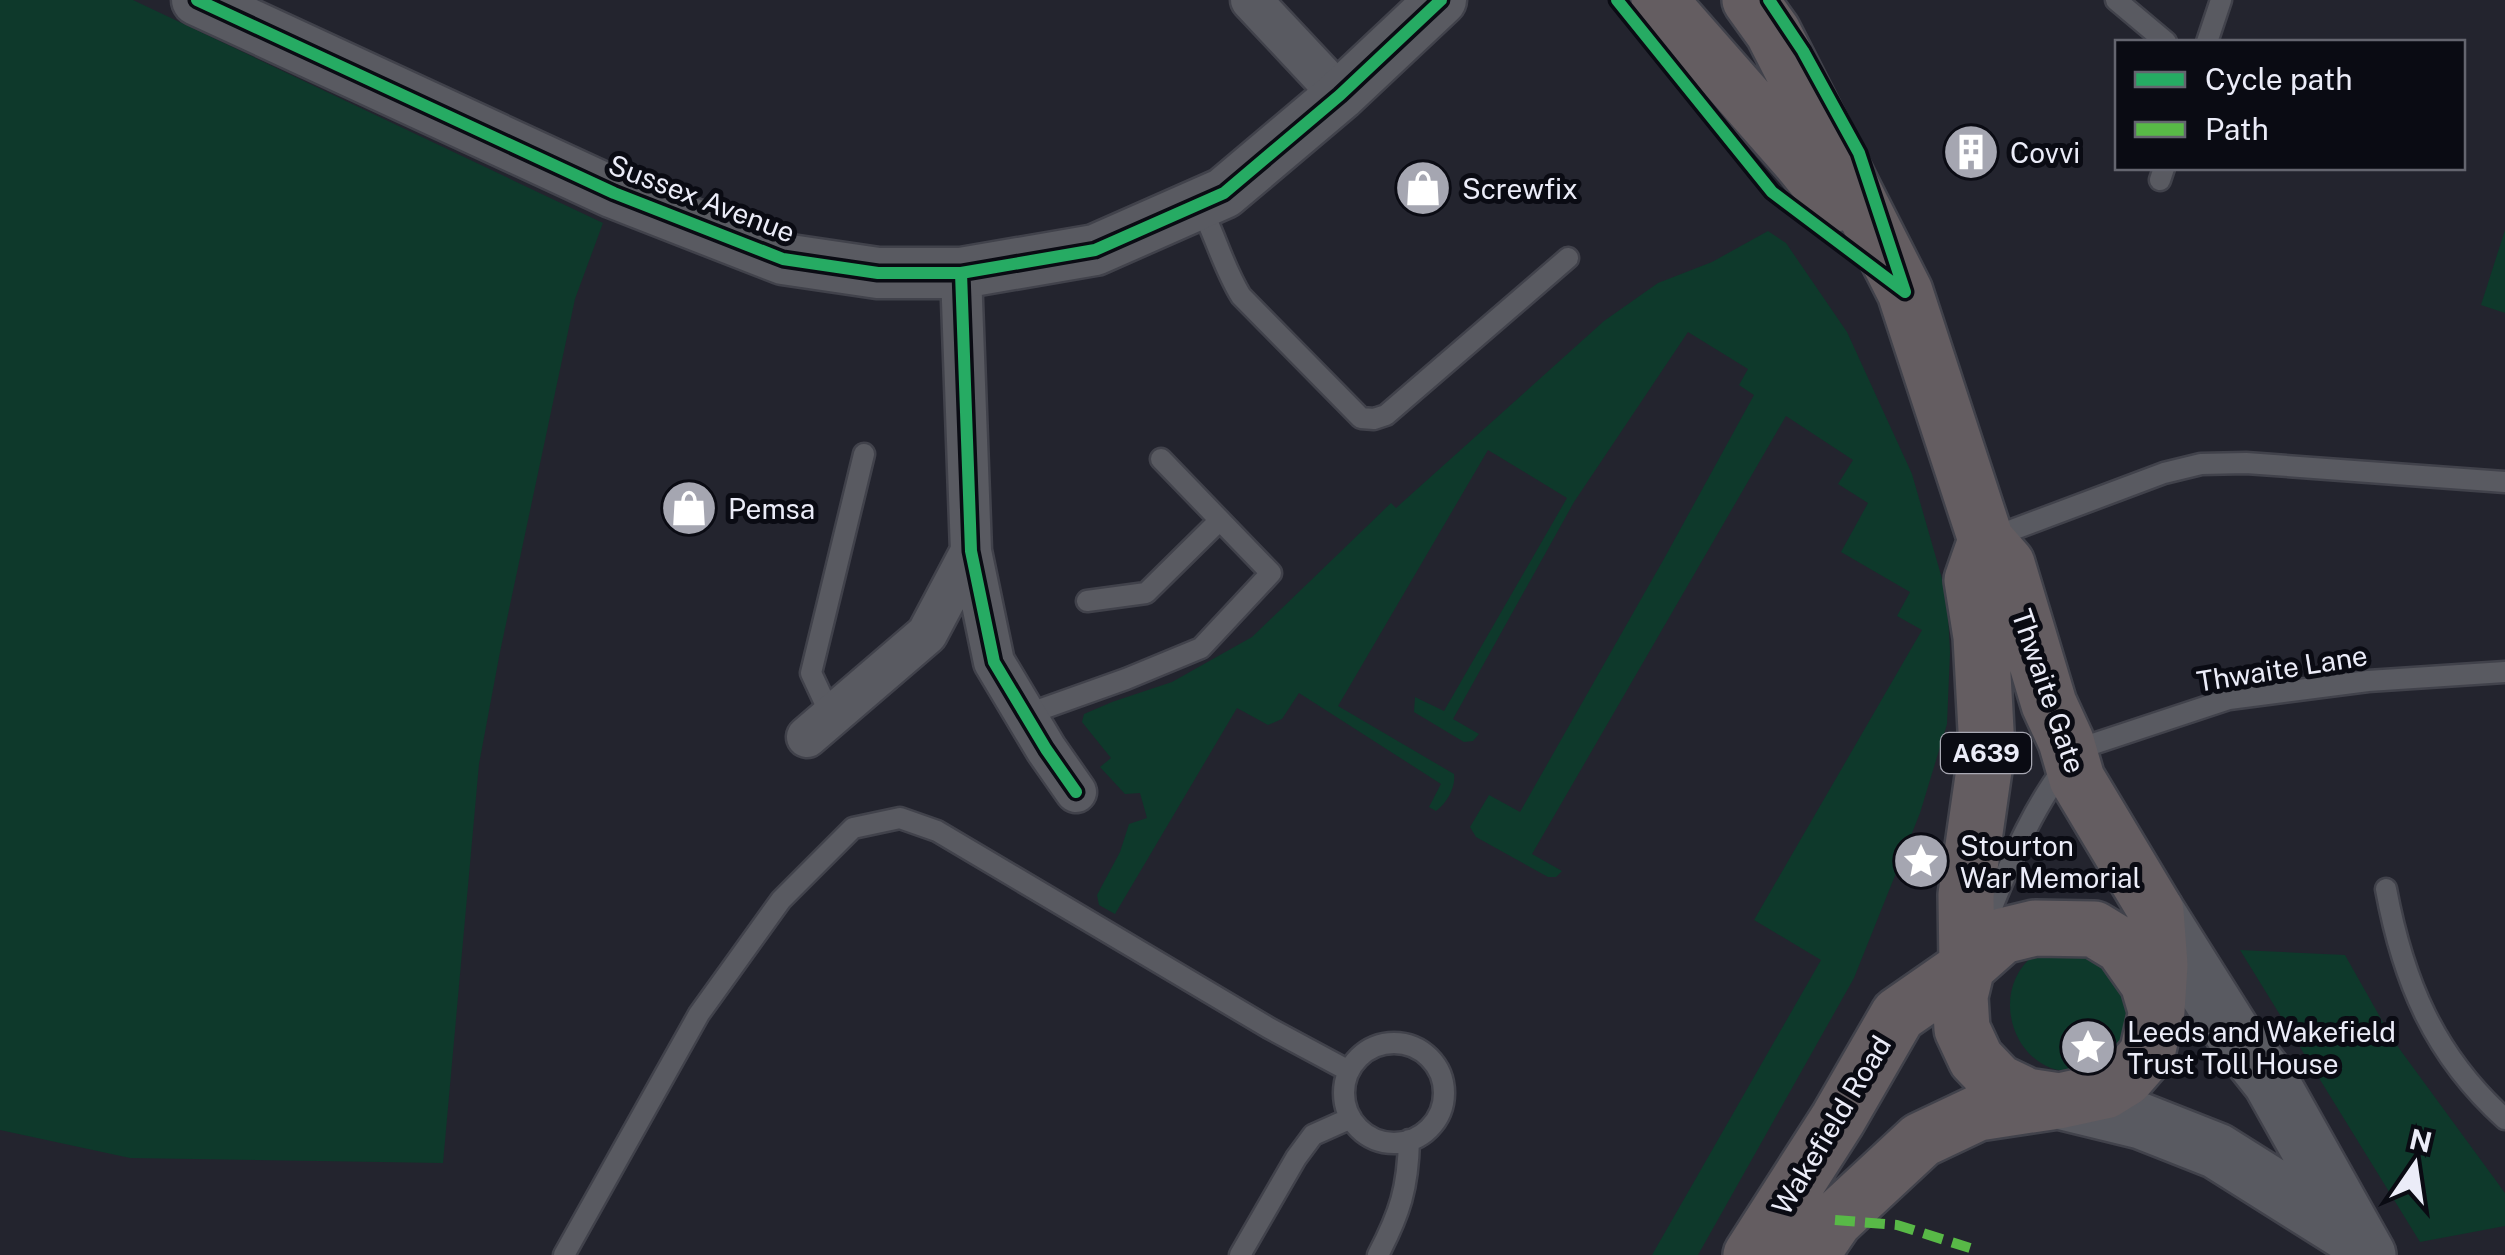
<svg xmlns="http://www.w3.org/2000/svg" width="2505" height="1255" viewBox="0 0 2505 1255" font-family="'Public Sans',sans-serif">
<rect width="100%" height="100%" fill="#23242e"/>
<path fill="#0e392b" d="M 0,0 L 133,0 L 603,223 L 575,299 L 500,652 L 479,764 L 443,1163 L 130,1158 L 0,1130 Z
M 2505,230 L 2505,313 L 2481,305 Z
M 1768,231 L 1786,243 L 1847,332 L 1912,474 L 1947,596 L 1950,652 L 1947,724 L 1920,813 L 1854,978 L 1698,1255 L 1652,1255 L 1821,960 L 1754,920 L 1922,630 L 1897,616 L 1910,592 L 1841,552 L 1868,503 L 1838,484 L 1853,460 L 1786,416 L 1532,854 L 1562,871 L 1556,877 L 1548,877 L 1476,837 L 1470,827 L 1489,795 L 1520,812 L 1665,557 L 1754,395 L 1739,385 L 1748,369 L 1688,332 L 1574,502 L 1453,719 L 1479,734 L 1473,741 L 1464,742 L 1414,712 L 1415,697 L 1444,711 L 1567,498 L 1488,450 L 1338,706 L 1454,774 C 1456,787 1447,803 1436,811 L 1429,807 L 1441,784 L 1299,693 L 1282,719 L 1268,725 L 1237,708 L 1115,914 L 1099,905 L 1097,895 L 1120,852 L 1129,824 L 1147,818 L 1140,793 L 1125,794 L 1100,767 L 1111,758 L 1082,722 L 1084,714 L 1112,702 L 1172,682 L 1252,637 L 1391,503 L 1396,508 L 1604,321 L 1658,283 L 1712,262 Z
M 2067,941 L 2136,985 L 2125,1047 C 2114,1054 2099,1067 2086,1070 C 2014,1086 1979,982 2045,948 C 2051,945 2060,943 2067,941 Z
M 2240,950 L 2345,955 L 2393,1040 L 2505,1193 L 2505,1226 L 2420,1242 Z"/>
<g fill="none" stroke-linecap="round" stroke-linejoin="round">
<g stroke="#41424b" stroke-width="25">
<path id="service" d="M 2116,0 L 2166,42
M 2207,42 L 2221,0
M 2160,180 L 2164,168
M 1199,204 C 1215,234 1223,267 1241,296 L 1361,418 L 1374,419 L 1386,415 L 1568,258
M 1988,539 L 2164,473 L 2201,464 L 2246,463 L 2505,482
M 1087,601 L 1146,593 L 1220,520
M 1025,715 L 1126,679 L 1201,648 L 1271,573 L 1161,459
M 831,716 L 811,673 L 864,454
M 2386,889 C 2403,981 2434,1055 2505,1119
M 1984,927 C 2008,867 2036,795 2081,748 L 2229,699 L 2368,681 L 2505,672
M1344 1093a50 50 0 1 1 100 0a50 50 0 1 1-100 0Z
M 564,1255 L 699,1014 L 781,900 L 853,828 L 900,818 L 937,831 L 1269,1028 L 1349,1071
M 1240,1255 L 1296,1158 L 1313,1135 L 1351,1118
M 1378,1255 C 1400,1213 1408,1188 1409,1140"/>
</g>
<g stroke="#41424b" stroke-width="45">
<path id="minor" d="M 1251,0 L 1340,95
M 961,273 L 971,551 L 994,662 L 1046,749 L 1076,792
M 807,737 L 927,634 L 971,551"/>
</g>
<g stroke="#41424b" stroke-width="55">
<path id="tertiary" d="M 197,0 L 614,193 L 783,259 L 878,273 L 961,273 L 1095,250 L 1224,193 L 1340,95 L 1441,0"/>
</g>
<g stroke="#41424b" stroke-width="60">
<path id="secondary" d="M 2156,911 L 2236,1038 L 2271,1082 L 2368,1255
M 2059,1101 L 2141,1121 L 2217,1151 L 2352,1236"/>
</g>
<g stroke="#41424b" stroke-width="60">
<path id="primary" d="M 1659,0 L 1802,163 L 1835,204
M 1750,0 L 1773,32 L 1905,292 L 1986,540 L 2007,564 L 2049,704 L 2066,741 L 2077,779 L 2156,911 L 2160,965 L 2157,1011 L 2147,1054 L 2126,1078 L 2105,1091 L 2059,1101 L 2027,1096 L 1998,1082 L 1976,1059 L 1962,1029 L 1960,996 L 1967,967 L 1966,895 L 1987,749 L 1981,637 L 1972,580 L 1986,540
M 1751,1255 L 1838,1119 L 1898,1015 L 1967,967 L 2002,936 L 2035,928 L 2094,929 L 2122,946 L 2148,983 L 2156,1010
M 1811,1255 L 1835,1220 L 1921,1140 L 1978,1113 L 2051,1102"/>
</g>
<use href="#service" stroke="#595a61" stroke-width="20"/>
<use href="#minor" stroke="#595a61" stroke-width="40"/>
<use href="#tertiary" stroke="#595a61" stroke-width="50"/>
<use href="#secondary" stroke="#595a61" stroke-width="55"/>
<use href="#primary" stroke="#645d61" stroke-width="55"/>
<path stroke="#58b947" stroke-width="10" stroke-dasharray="20 10" stroke-linecap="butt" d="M 1835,1220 L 1897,1225 L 1970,1248"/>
<g stroke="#0a0b13" stroke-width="19">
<path id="cycleway" d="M 197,0 L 614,193 L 783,259 L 878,273 L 961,273 L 1095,250 L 1224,193 L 1340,95 L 1441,0
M 1617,0 L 1772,192 L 1905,292
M 1769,0 L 1803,51 L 1859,153 L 1905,292
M 961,273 L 971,551 L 994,662 L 1046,749 L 1076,792"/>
</g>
<use href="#cycleway" stroke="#26ab63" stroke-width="12"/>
</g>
<defs>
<g id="building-disc" transform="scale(2.875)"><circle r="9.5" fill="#a5a6b1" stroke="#0a0b13"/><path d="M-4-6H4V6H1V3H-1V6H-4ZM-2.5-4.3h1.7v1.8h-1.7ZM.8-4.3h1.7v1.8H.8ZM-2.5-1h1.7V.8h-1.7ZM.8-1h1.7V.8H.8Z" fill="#fff"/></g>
<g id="shop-disc" transform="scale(2.875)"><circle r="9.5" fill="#a5a6b1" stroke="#0a0b13"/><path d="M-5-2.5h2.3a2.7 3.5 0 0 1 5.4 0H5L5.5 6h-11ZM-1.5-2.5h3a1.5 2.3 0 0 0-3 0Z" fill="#fff"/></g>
<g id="sight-disc" transform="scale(2.875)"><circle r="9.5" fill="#a5a6b1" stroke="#0a0b13"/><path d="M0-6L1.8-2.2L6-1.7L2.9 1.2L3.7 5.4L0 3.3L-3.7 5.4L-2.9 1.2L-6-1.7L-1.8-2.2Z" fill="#fff"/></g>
</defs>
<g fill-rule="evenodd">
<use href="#building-disc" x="1971" y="152"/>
<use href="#shop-disc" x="1423" y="188"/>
<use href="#shop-disc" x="689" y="508"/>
<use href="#sight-disc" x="1921" y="861"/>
<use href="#sight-disc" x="2088" y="1047"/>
</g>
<g text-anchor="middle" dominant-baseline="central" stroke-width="10" stroke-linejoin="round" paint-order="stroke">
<rect fill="#0a0b13" stroke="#a8a8b3" stroke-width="2.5" x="1941" y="733" width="90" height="40" rx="8"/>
<g font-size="25" font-weight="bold" fill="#ebecf8">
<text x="1986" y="753">A639</text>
</g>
<g font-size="28" fill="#ebecf8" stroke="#0a0b13" text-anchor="start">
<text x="2010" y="152">Covvi</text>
<text x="1462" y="188">Screwfix</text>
<text x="728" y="508">Pemsa</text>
<text x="1960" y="845">Stourton<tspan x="1960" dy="32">War Memorial</tspan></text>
<text x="2127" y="1031">Leeds and Wakefield<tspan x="2127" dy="32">Trust Toll House</tspan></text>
</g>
<g font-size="28" fill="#ebecf8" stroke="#0a0b13">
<text transform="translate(702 198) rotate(21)">Sussex Avenue</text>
<text transform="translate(2282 668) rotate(-9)">Thwaite Lane</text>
<text transform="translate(2049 691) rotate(71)">Thwaite Gate</text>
<text transform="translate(1831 1125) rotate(-59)">Wakefield Road</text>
</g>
</g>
<rect x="2115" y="40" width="350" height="130" fill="#0a0b13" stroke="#64656f" stroke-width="2.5"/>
<rect x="2135" y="72" width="50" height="15" fill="#26ab63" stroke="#64656f" stroke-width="2.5"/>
<text x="2205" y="90" font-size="30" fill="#ebecf8">Cycle path</text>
<rect x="2135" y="122" width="50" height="15" fill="#58b947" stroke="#64656f" stroke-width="2.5"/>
<text x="2205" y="140" font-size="30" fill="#ebecf8">Path</text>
<g transform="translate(2415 1165) rotate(13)" stroke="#0a0b13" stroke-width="8" paint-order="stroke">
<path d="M0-8L18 38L0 25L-18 38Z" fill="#ebecf8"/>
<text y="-15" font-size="28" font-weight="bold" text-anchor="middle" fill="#ebecf8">N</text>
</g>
</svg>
